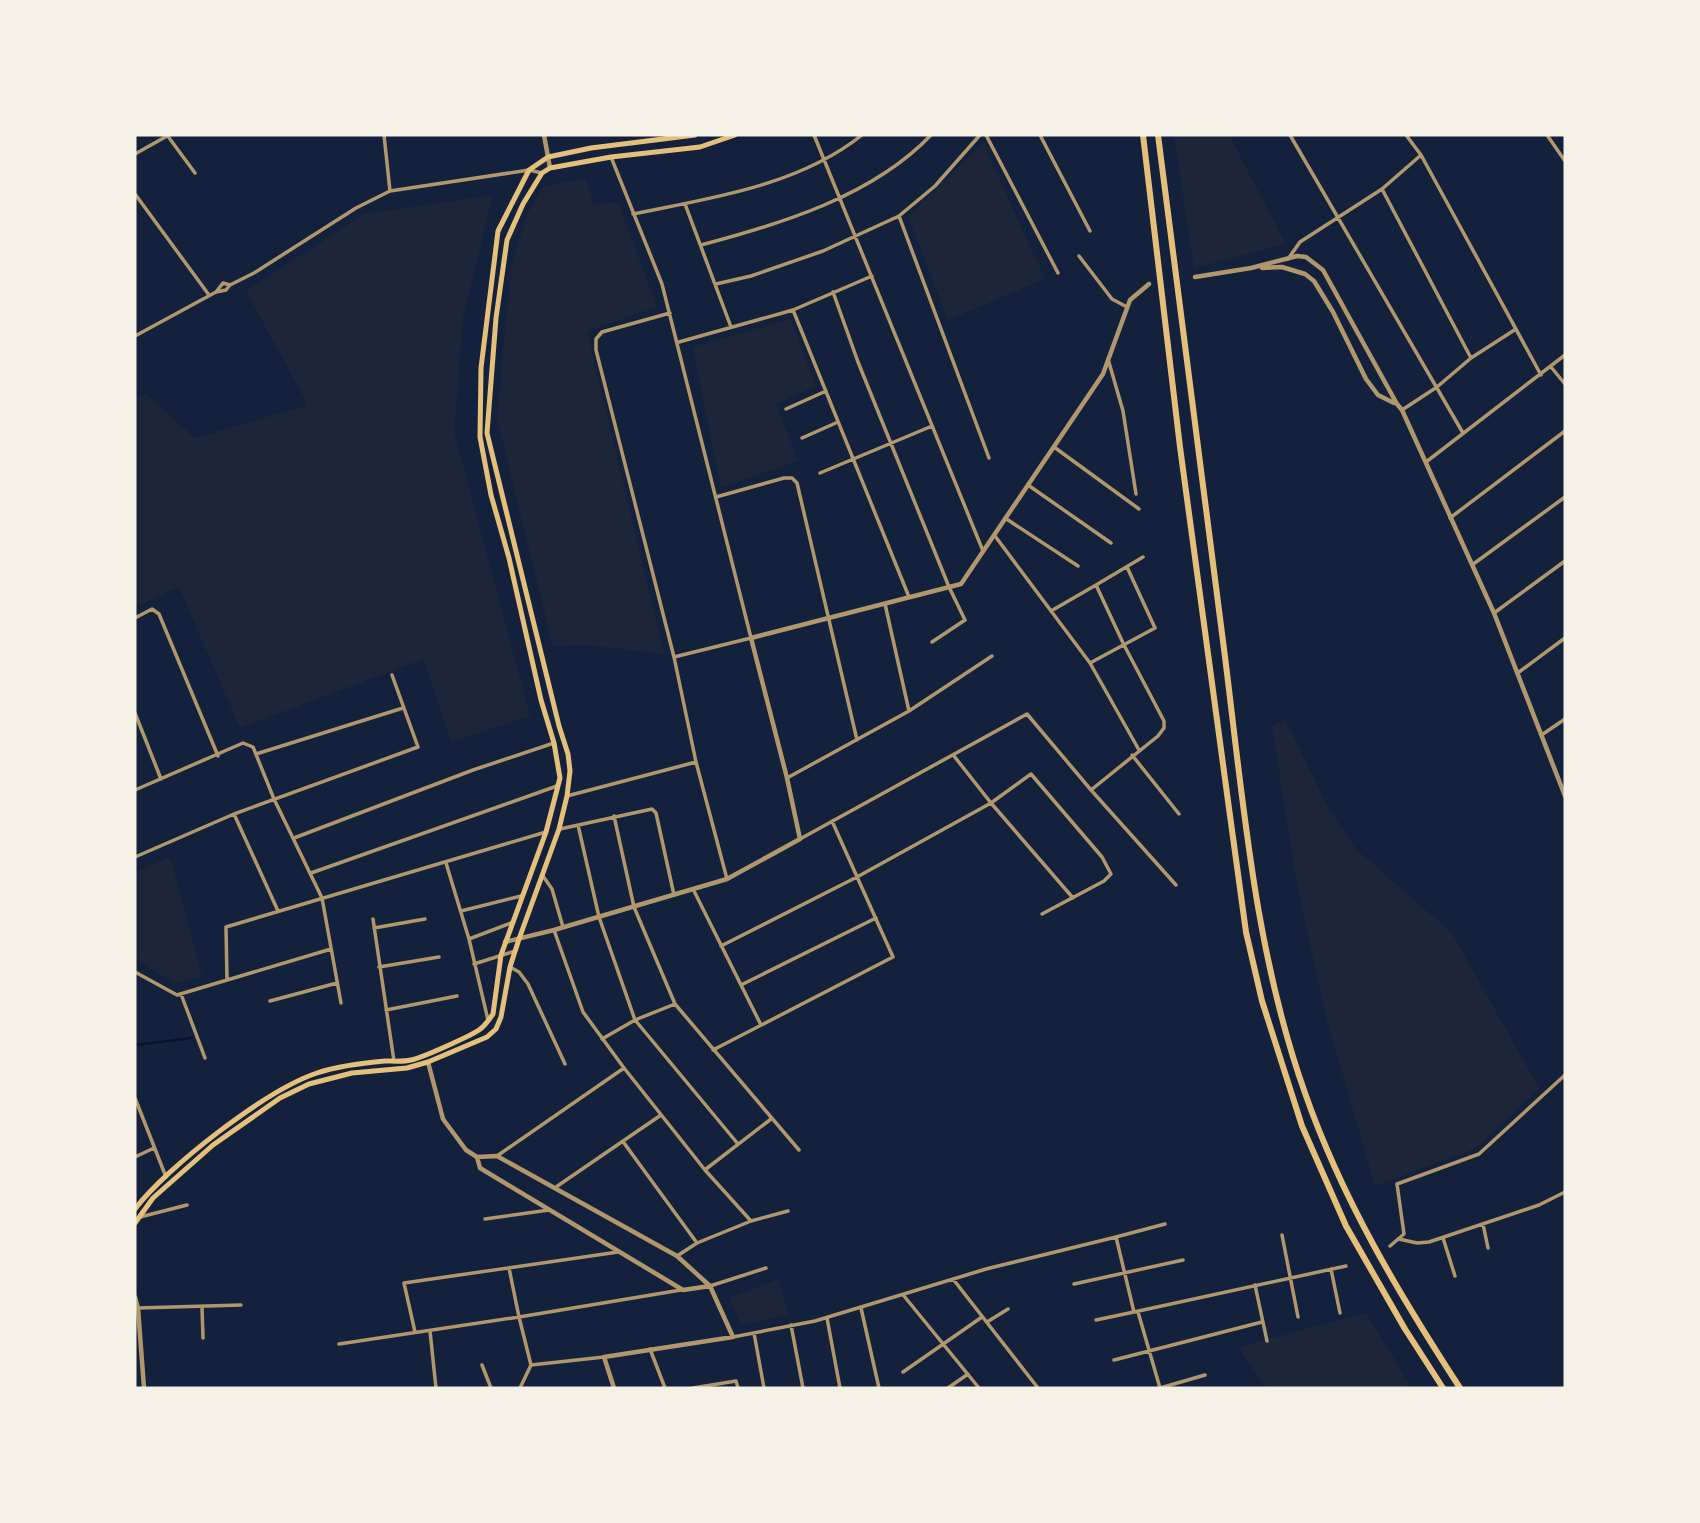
<svg xmlns="http://www.w3.org/2000/svg" width="1700" height="1523" viewBox="0 0 1700 1523" font-family="Karla,sans-serif">
<rect width="100%" height="100%" fill="#14213d"/>
<path fill="#1d2539" d="M 1174,135 L 1229,135 L 1286,244 L 1194,268 Z
M 983,143 L 1045,279 L 948,320 L 908,216 Z
M 586,178 L 594,205 L 618,202 L 657,307 L 587,331 L 664,654 L 587,645 L 553,646 L 497,419 L 511,268 L 528,212 L 543,187 Z
M 493,195 L 463,317 L 454,432 L 530,716 L 451,742 L 424,659 L 240,728 L 179,587 L 135,607 L 135,398 L 146,394 L 195,438 L 308,405 L 246,291 L 364,214 Z
M 790,319 L 816,386 L 776,404 L 798,461 L 721,487 L 693,347 Z
M 1285,719 L 1329,809 L 1356,849 L 1452,933 L 1539,1088 L 1476,1148 L 1375,1186 L 1325,1013 L 1296,878 L 1272,726 Z
M 170,857 L 202,976 L 174,983 L 139,961 L 135,953 L 135,872 Z
M 778,1279 L 789,1314 L 741,1325 L 729,1298 Z
M 1366,1313 L 1412,1388 L 1266,1388 L 1238,1347 Z"/>
<g fill="none" stroke-linecap="round" stroke-linejoin="round">
<path stroke="#0b132b" stroke-width="2.5" d="M 135,1045 L 192,1038"/>
<path stroke="#b1986c" stroke-width="3.5" d="M 167,135 L 195,173
M 384,135 L 390,191
M 814,135 L 983,551
M 986,135 L 1058,273
M 1040,135 L 1090,231
M 1290,135 L 1463,433
M 1406,135 L 1421,155
M 1547,135 L 1565,161
M 135,154 L 167,136
M 611,157 L 662,284 L 751,638 L 674,657
M 1382,189 L 1421,155 L 1541,375
M 135,194 L 209,295
M 685,204 L 731,327
M 633,214 C 711,198 798,186 862,135
M 899,216 L 989,458
M 701,245 C 781,224 873,196 931,135
M 1079,256 L 1112,299 L 1127,307
M 1288,259 L 1300,242 L 1382,189 L 1471,358 L 1516,329
M 716,284 L 751,276 L 823,251 L 899,216 L 935,186 L 980,135
M 216,292 L 223,283 L 230,285
M 833,292 L 858,362 L 949,587 L 965,620 L 932,642
M 793,310 L 909,597
M 670,313 L 602,332 L 596,339 L 596,350 L 674,657 L 696,762 L 727,879
M 135,336 L 216,292 L 226,290 L 230,285 L 254,273 L 356,208 L 390,191 L 529,170 L 542,173
M 679,342 L 793,310 L 872,276
M 1108,359 L 1123,411 L 1136,494
M 1551,367 L 1565,384
M 786,409 L 826,391
M 1402,410 L 1437,387 L 1471,358
M 802,438 L 838,422
M 1054,447 L 1139,509
M 1426,462 L 1565,355
M 820,473 L 932,426
M 1028,485 L 1111,543
M 716,497 L 784,478 L 792,478 L 797,483 L 857,740
M 1005,518 L 1078,566
M 1450,518 L 1565,431
M 995,536 L 1090,663 L 1139,750
M 1472,565 L 1565,497
M 1096,585 L 1143,557
M 885,604 L 909,711
M 1494,613 L 1565,561
M 135,618 L 152,609 L 159,614 L 218,756
M 1090,663 L 1155,628 L 1127,567
M 1519,672 L 1565,638
M 135,713 L 161,779
M 1543,734 L 1565,719
M 256,754 L 403,708
M 1132,755 L 1179,814
M 787,778 L 909,711 L 992,656
M 135,790 L 243,743 L 253,747 L 274,799 L 322,898 L 341,1003
M 1091,790 L 1176,885
M 567,796 L 696,762
M 234,814 L 278,911
M 614,816 L 634,907 L 675,1004 L 799,1150
M 578,825 L 599,917 L 635,1020 L 738,1144
M 560,829 L 652,809 L 656,813 L 674,895
M 294,838 L 473,770 L 554,743
M 800,839 L 1027,714 L 1091,790 L 1158,736 L 1164,728 L 1164,721 L 1124,645 L 1096,585 L 1051,611
M 135,857 L 234,814 L 418,747 L 392,675
M 446,863 L 469,939 L 488,1020
M 311,873 L 557,786
M 543,876 L 552,889 L 563,927
M 693,889 L 761,1025
M 461,911 L 521,896
M 1042,914 L 1104,881 L 1111,874 L 1102,857 L 1031,774 L 991,803 L 1073,898
M 373,919 L 394,1061
M 374,928 L 425,919
M 554,930 L 583,1012 L 624,1068
M 469,939 L 511,923
M 721,946 L 857,877 L 991,803 L 954,756
M 474,964 L 515,951
M 379,967 L 439,957
M 510,967 L 519,972 L 528,984 L 565,1064
M 135,972 L 177,995 L 331,949
M 227,980 L 226,927 L 546,832
M 741,985 L 876,918
M 181,994 L 205,1058
M 270,1001 L 337,983
M 386,1010 L 457,996
M 602,1039 L 635,1020 L 675,1004
M 713,1050 L 893,957 L 832,821
M 135,1098 L 166,1177
M 624,1143 L 697,1243
M 497,1156 L 624,1068 L 705,1170 L 751,1221 L 697,1243 L 677,1256
M 135,1157 L 154,1148
M 706,1169 L 771,1119
M 556,1187 L 661,1115
M 140,1217 L 187,1205
M 485,1219 L 549,1210
M 751,1221 L 788,1211
M 1483,1224 L 1488,1248
M 1282,1235 L 1298,1317
M 1116,1237 L 1165,1224
M 1443,1238 L 1455,1276
M 1399,1239 L 1417,1243 L 1429,1242 L 1539,1205 L 1565,1192
M 1390,1246 L 1404,1234 L 1397,1184 L 1479,1154 L 1565,1075
M 509,1268 L 519,1317 L 531,1365
M 1331,1269 L 1340,1313
M 953,1279 L 1038,1388
M 1074,1284 L 1183,1260
M 1255,1285 L 1267,1341
M 710,1286 L 766,1268
M 904,1296 L 979,1388
M 202,1307 L 203,1338
M 138,1308 L 241,1305
M 861,1308 L 879,1388
M 1138,1312 L 1160,1388
M 827,1318 L 840,1388
M 1096,1320 L 1134,1312
M 987,1322 L 1008,1309
M 791,1325 L 803,1388
M 430,1331 L 436,1388
M 415,1332 L 404,1283 L 618,1252
M 754,1333 L 764,1388
M 733,1337 L 815,1321 L 986,1269 L 1116,1237 L 1134,1312 L 1346,1266
M 339,1344 L 519,1317 L 681,1290
M 650,1349 L 665,1388
M 1114,1360 L 1262,1322
M 482,1365 L 491,1388
M 903,1372 L 982,1317
M 520,1388 L 531,1365 L 604,1357
M 693,1388 L 736,1381 L 738,1388
M 948,1388 L 968,1374
M 1160,1388 L 1205,1375"/>
<path stroke="#b1986c" stroke-width="4.5" d="M 544,135 L 550,168
M 1262,268 L 1282,267 L 1305,274 L 1314,281 L 1333,312 L 1366,379 L 1378,395 L 1394,403
M 1195,277 L 1251,268 L 1297,256 L 1306,257 L 1323,270 L 1397,404 L 1402,410 L 1494,613 L 1565,796
M 505,942 L 554,930 L 727,879 L 800,839 L 787,778 L 751,638 L 961,584 L 1103,374 L 1130,300 L 1149,284
M 428,1062 L 443,1119 L 466,1150 L 477,1157 L 480,1168 L 683,1290 L 710,1286
M 477,1157 L 497,1156 L 677,1256 L 710,1286 L 733,1337 L 604,1357 L 614,1388
M 135,1297 L 138,1308 L 144,1388"/>
<path stroke="#e5c07b" stroke-width="5" d="M 135,1209 C 167,1167 266,1090 317,1073 C 338,1066 362,1063 385,1061 C 393,1061 403,1062 411,1060 C 422,1058 470,1036 479,1030 C 485,1026 489,1020 493,1014 L 501,955 L 546,832 L 560,778 L 554,743 L 541,700 L 509,558 L 491,495 L 480,437 L 481,368 L 498,231 L 529,170 L 548,157 L 591,148 L 695,135
M 135,1223 L 153,1198 L 213,1145 L 280,1098 L 309,1084 L 352,1073 L 407,1068 L 428,1062 L 487,1037 L 496,1029 L 501,1017 L 510,967 L 519,939 L 559,829 L 567,796 L 570,771 L 568,754 L 559,726 L 487,433 L 496,318 L 507,240 L 523,204 L 542,173 L 550,168 L 611,157 L 700,147 L 735,135"/>
<path stroke="#e5c07b" stroke-width="6" d="M 1143,135 L 1180,447 L 1228,801 L 1246,932 L 1262,1001 L 1302,1126 L 1346,1226 L 1405,1329 L 1443,1388
M 1158,135 C 1179,306 1203,477 1224,649 C 1243,798 1254,950 1305,1093 C 1342,1199 1399,1294 1460,1388"/>
</g>
<rect width="1700" height="1523" fill="none" stroke="#f6f1e7" stroke-width="273"/>
</svg>
